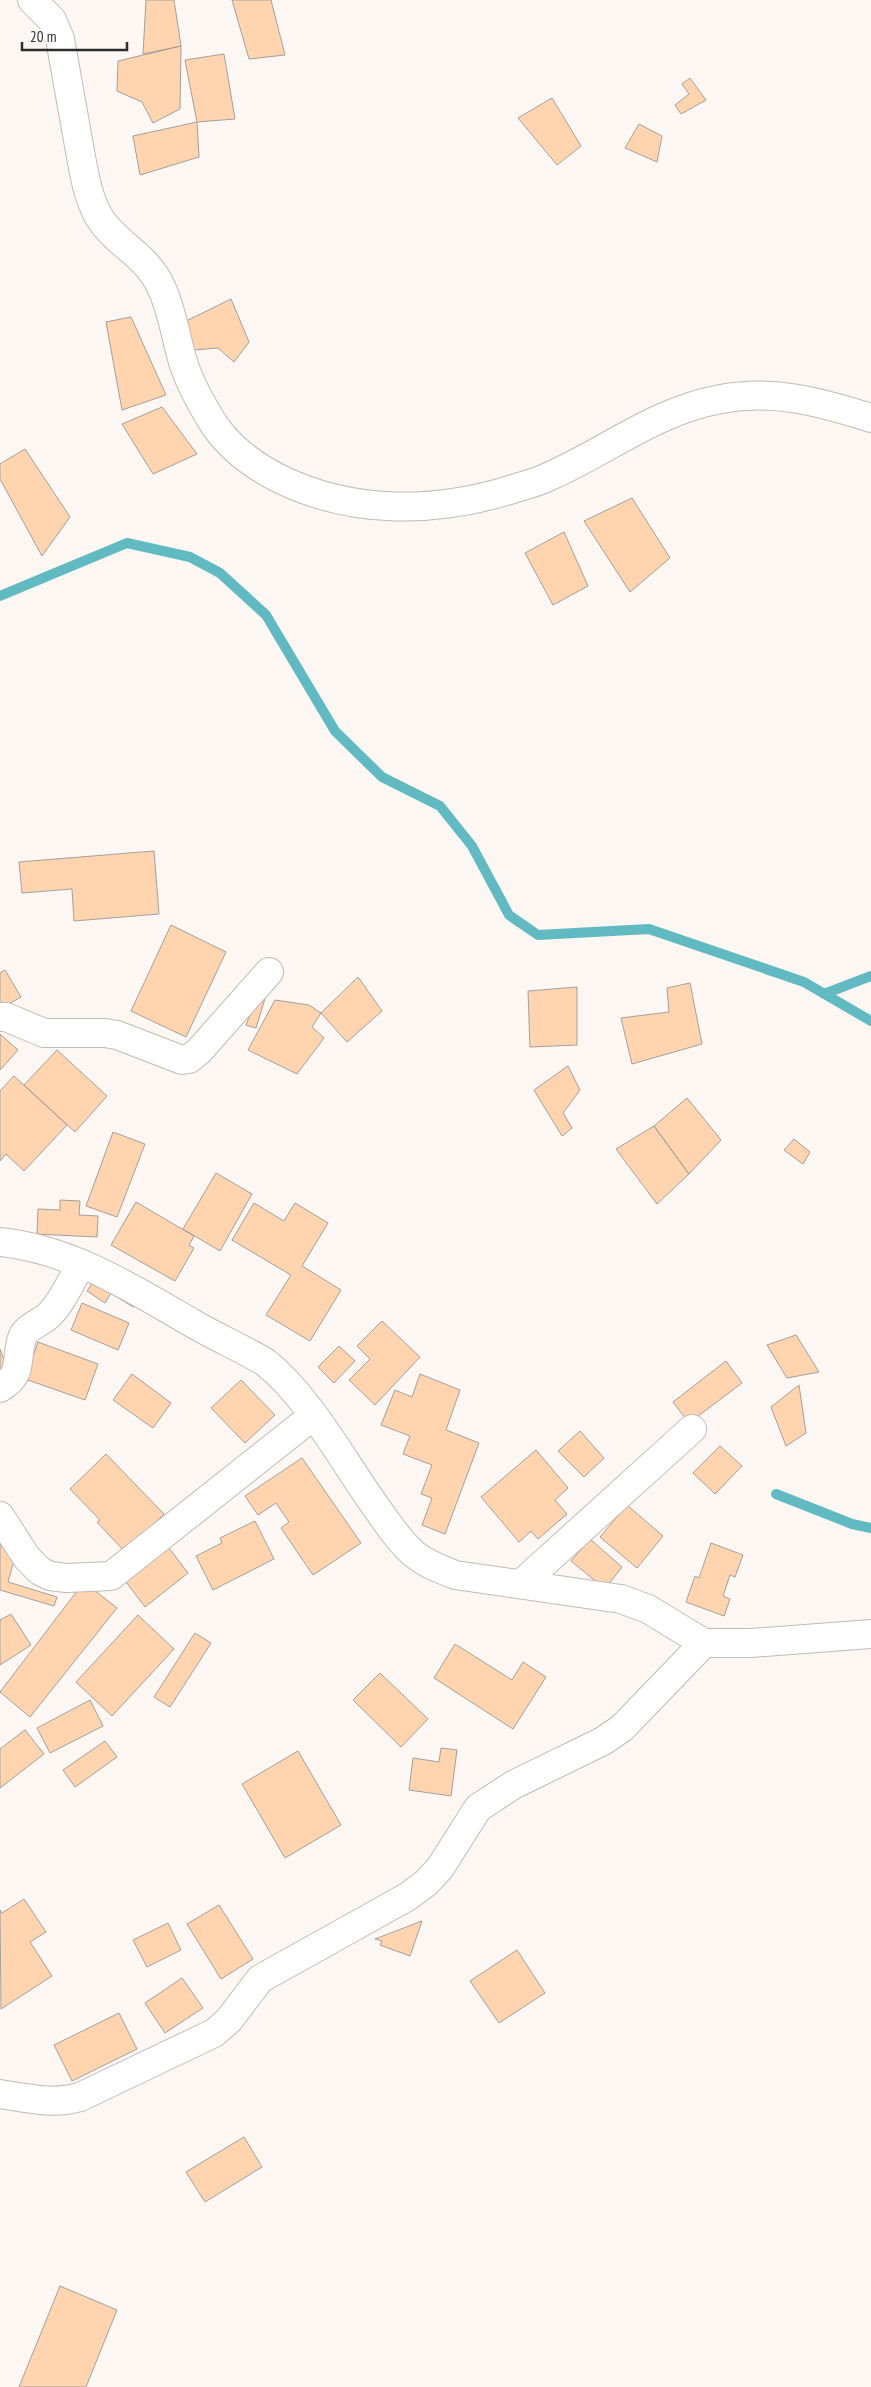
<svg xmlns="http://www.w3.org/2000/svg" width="871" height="2387" viewBox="0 0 871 2387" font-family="'PT Sans Narrow',sans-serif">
<rect width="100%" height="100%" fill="#fcf7f2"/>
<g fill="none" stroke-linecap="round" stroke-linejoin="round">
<path stroke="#61b9c2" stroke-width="10" d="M 0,596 L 127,543 L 190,557 L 220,573 L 266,615 L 335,731 L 382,777 L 440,806 L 472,846 L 509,915 L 538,935 L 649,929 L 804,982 L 871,1021
M 824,994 L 871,976
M 776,1494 L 852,1524 L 871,1528"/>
</g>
<path fill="#ffd4af" stroke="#a49f9b" d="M 146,0 L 174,0 L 181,46 L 143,54 Z
M 232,0 L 271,0 L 285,55 L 249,59 Z
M 181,46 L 180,109 L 153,123 L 142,102 L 117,91 L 118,61 Z
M 224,54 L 235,119 L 197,122 L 185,60 Z
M 690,78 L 706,100 L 681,114 L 675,105 L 689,94 L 682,84 Z
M 552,98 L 581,146 L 557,165 L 518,118 Z
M 197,122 L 199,157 L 140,175 L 133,136 Z
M 639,124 L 662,136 L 657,162 L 625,148 Z
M 231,299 L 249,342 L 234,362 L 218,348 L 194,350 L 176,326 Z
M 131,317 L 166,395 L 122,410 L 106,322 Z
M 162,407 L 197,454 L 153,474 L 122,424 Z
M 25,449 L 70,517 L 42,556 L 0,479 L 0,464 Z
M 632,498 L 670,558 L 630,592 L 584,521 Z
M 564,532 L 588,586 L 553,605 L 525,553 Z
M 154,851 L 159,914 L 74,921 L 72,889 L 22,893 L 19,862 Z
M 171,925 L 226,952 L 186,1037 L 131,1011 Z
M 5,970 L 21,997 L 0,1009 L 0,973 Z
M 358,977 L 382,1011 L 347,1042 L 321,1013 Z
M 690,983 L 702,1044 L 632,1064 L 621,1018 L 669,1012 L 667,988 Z
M 261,987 L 268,989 L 256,1028 L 246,1025 Z
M 577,987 L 577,1045 L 530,1047 L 528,991 Z
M 275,1000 L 309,1005 L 321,1013 L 312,1027 L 324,1038 L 297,1074 L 248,1050 Z
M 0,1034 L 18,1050 L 0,1070 Z
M 57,1050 L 107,1096 L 75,1132 L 24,1085 Z
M 568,1066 L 580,1090 L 563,1113 L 572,1128 L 562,1136 L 534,1090 Z
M 14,1076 L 67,1125 L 24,1171 L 6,1154 L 0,1161 L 0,1091 Z
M 687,1098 L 721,1140 L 689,1174 L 654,1126 Z
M 654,1126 L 689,1174 L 657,1204 L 616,1149 Z
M 113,1132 L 145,1144 L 117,1217 L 86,1206 Z
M 794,1139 L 810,1152 L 803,1164 L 784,1150 Z
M 216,1173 L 252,1194 L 220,1251 L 183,1229 Z
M 60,1200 L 80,1201 L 79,1215 L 98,1216 L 97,1237 L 37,1234 L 38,1209 L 60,1210 Z
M 136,1202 L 194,1236 L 189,1245 L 194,1248 L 175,1281 L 111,1245 Z
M 254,1203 L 284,1221 L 295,1203 L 328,1223 L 302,1266 L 341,1290 L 310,1341 L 266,1315 L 291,1275 L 232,1240 Z
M 97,1276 L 136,1302 L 133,1307 L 111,1293 L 105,1303 L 87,1291 Z
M 82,1303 L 129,1323 L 118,1350 L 71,1330 Z
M 382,1321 L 420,1357 L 375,1405 L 349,1380 L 370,1359 L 357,1346 Z
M 796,1335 L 819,1372 L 787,1378 L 767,1345 Z
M 38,1342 L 98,1364 L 85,1400 L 25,1379 Z
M 339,1346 L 355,1361 L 334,1383 L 318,1367 Z
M 0,1349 L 8,1371 L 0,1373 Z
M 726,1361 L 742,1383 L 689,1423 L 673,1402 Z
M 132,1374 L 171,1403 L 153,1428 L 113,1400 Z
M 420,1374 L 460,1390 L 446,1430 L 479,1443 L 445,1534 L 422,1525 L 432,1498 L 421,1494 L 432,1465 L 403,1454 L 410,1436 L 381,1425 L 395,1390 L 412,1397 Z
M 241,1380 L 275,1415 L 245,1443 L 211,1408 Z
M 799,1385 L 806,1433 L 786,1446 L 771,1407 Z
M 580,1431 L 604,1458 L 584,1477 L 558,1451 Z
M 720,1446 L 742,1466 L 715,1494 L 693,1473 Z
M 536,1450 L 568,1488 L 555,1500 L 567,1514 L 538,1539 L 531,1531 L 519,1542 L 481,1497 Z
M 106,1454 L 164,1514 L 125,1552 L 97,1522 L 100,1520 L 70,1489 Z
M 302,1458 L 361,1543 L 313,1575 L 281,1528 L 289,1522 L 276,1503 L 258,1515 L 245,1496 Z
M 627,1505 L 663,1536 L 637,1568 L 600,1537 Z
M 255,1521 L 274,1559 L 213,1590 L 196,1556 L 222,1543 L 220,1538 Z
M 590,1539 L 622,1567 L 605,1589 L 571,1561 Z
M 711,1543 L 743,1555 L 735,1577 L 730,1575 L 723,1596 L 730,1599 L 724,1616 L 686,1602 L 695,1576 L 699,1578 Z
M 0,1545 L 17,1550 L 8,1582 L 57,1597 L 54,1606 L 0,1590 Z
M 169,1548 L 188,1573 L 145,1607 L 126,1582 Z
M 84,1582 L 117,1608 L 30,1717 L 0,1692 Z
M 11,1614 L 31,1645 L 0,1665 L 0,1620 Z
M 138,1615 L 174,1649 L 112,1716 L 76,1682 Z
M 195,1633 L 211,1643 L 170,1707 L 154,1697 Z
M 455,1644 L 512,1680 L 523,1662 L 546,1677 L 513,1729 L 434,1678 Z
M 380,1673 L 428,1719 L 401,1747 L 353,1700 Z
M 90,1700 L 103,1726 L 50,1753 L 37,1728 Z
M 25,1730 L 44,1754 L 0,1788 L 0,1749 Z
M 105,1741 L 117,1757 L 75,1787 L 63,1770 Z
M 441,1748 L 457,1750 L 451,1796 L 409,1790 L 413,1758 L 439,1762 Z
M 298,1751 L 341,1825 L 285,1858 L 242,1784 Z
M 24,1899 L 46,1932 L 30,1942 L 52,1976 L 1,2009 L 0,1910 L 2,1913 Z
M 219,1905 L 253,1959 L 221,1979 L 187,1924 Z
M 422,1921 L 410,1956 L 380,1945 L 382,1941 L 375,1939 Z
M 168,1923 L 181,1950 L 147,1967 L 133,1940 Z
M 517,1950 L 545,1993 L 499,2023 L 470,1981 Z
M 182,1978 L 203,2008 L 165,2033 L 145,2003 Z
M 119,2013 L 137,2049 L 72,2081 L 54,2045 Z
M 244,2137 L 262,2167 L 205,2202 L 186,2172 Z
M 60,2286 L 117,2310 L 86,2387 L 19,2387 Z"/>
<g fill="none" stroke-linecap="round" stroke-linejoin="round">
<g stroke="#c0bbb6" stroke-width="30">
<path id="minor" d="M 32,0 L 52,20 L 60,39 C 66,73 72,107 78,140 C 83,166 86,194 99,217 C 116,245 147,254 162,289 C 173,313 176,340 184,365 C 191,386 203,407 215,426 C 232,450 254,466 280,479 C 354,515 436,513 513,489 C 525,485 539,482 550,476 C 609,450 655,411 721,399 C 774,389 820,402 871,418
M 0,1017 L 6,1017 L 44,1033 L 105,1033 L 117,1035 L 182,1060 L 189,1059 L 199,1051 L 269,972
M 0,1388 C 24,1374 15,1360 22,1338 C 26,1327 40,1323 48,1316 C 62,1303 71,1281 81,1264
M 0,1516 L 27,1558 L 40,1571 L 50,1576 L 66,1578 L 111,1576 L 313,1416
M 522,1583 L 692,1429
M 0,2094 C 27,2098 53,2105 80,2097 L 214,2033 L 229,2020 L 260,1979 L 407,1897 L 426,1883 L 440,1868 L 478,1808 L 513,1785 L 603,1741 L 622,1728 L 704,1643"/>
</g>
<g stroke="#c0bbb6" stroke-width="30">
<path id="tertiary" d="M 0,1242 C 70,1249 132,1288 192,1323 C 216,1337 241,1348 265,1362 C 309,1397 343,1461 376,1507 C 388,1524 399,1541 414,1554 C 426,1564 441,1569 455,1575 L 621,1599 L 648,1609 L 704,1643 L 751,1643 L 871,1634"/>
</g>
<use href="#minor" stroke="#fff" stroke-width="28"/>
<use href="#tertiary" stroke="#fff" stroke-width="28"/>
</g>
<path d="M22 42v8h105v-8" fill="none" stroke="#2e2c2b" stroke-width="2.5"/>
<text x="30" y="42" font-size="15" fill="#2e2c2b" stroke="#ffffff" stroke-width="4" paint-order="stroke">20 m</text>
</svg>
